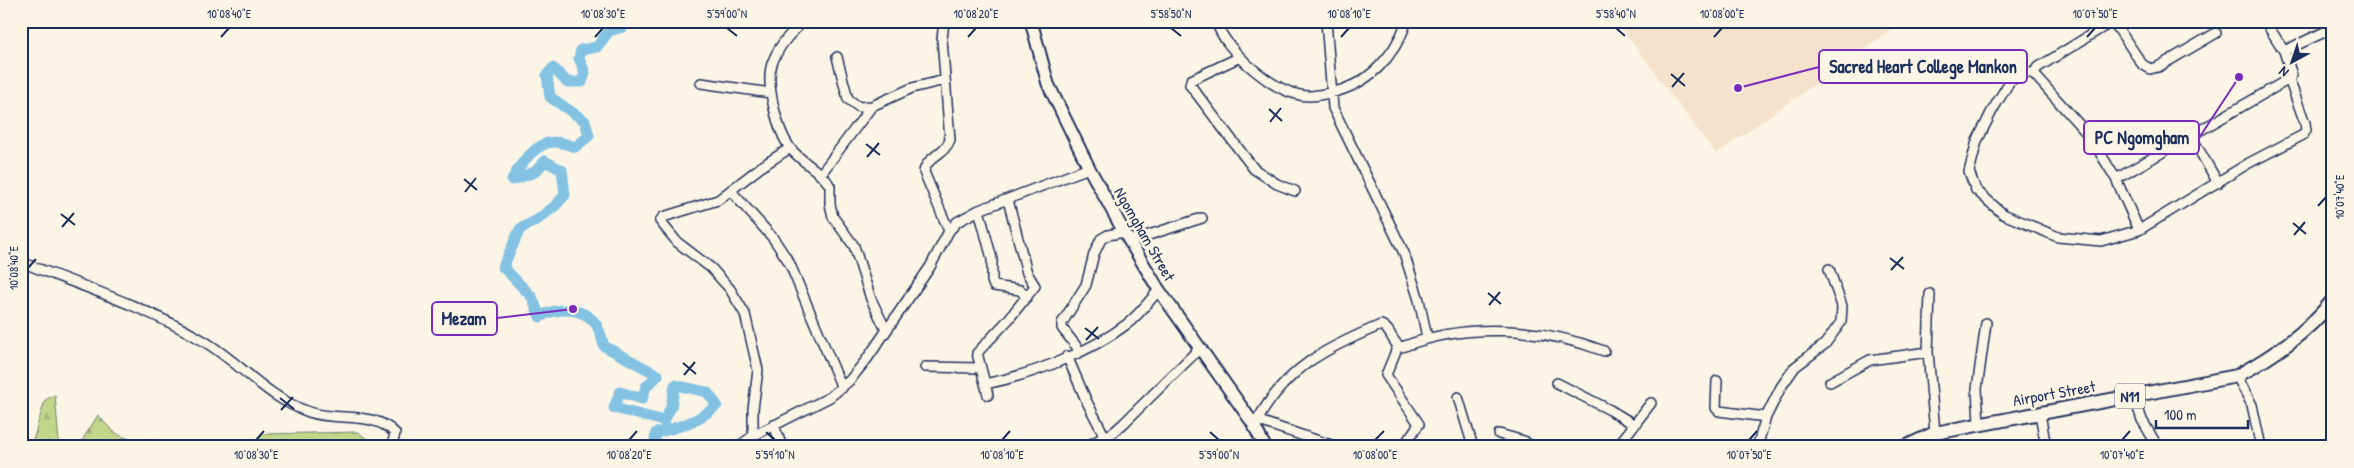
<svg xmlns="http://www.w3.org/2000/svg" width="2354" height="468" viewBox="0 0 2354 468" font-family="'Patrick Hand',sans-serif">
<defs>
<pattern id="forest-firs" width="22" height="20" patternUnits="userSpaceOnUse" patternTransform="scale(1.25)"><rect width="22" height="20" fill="#c2d58b"/><path d="M5 1l3.5 6h-7zM16 11l3.5 6h-7z" fill="#a6b77a"/></pattern>
</defs>
<rect width="100%" height="100%" fill="#fcf5e5"/>
<filter id="ink" filterUnits="userSpaceOnUse"><feTurbulence type="fractalNoise" baseFrequency=".02" numOctaves="2"/><feDisplacementMap in="SourceGraphic" scale="10" xChannelSelector="R" yChannelSelector="G"/><feConvolveMatrix kernelMatrix="1 2 1 2 8 2 1 2 1" color-interpolation-filters="sRGB"/></filter>
<g filter="url(#ink)">
<path fill="#f4e2cc" d="M 1616,21 L 1904,21 L 1716,154 Z"/>
<path fill="url(#forest-firs)" stroke="#6e8274" d="M 55,395 L 59,442 L 70,447 L 31,447 L 45,400 Z
M 98,415 C 117,438 125,441 153,439 L 148,447 L 78,447 Z
M 358,432 L 367,439 L 370,447 L 251,446 L 264,434 Z"/>
<g fill="none" stroke-linecap="round" stroke-linejoin="round">
<path stroke="#84c2e4" stroke-width="11" d="M 624,21 L 623,27 L 609,31 L 597,47 L 581,50 L 579,58 L 585,73 L 582,82 L 567,82 L 553,68 L 547,75 L 550,97 L 585,121 L 589,136 L 575,147 C 569,145 562,142 555,142 C 537,141 519,165 512,180 L 535,172 L 545,161 L 562,170 L 565,195 L 555,206 L 537,220 L 520,229 L 503,267 L 532,297 L 540,317 C 556,307 583,307 595,323 C 600,329 602,339 604,346 L 658,375 L 646,387 L 642,399 L 620,392 L 614,408 L 664,421 L 671,407 L 675,385 L 707,392 L 717,405 C 699,421 680,427 656,433 L 654,447"/>
<g stroke="#1b2f5e" stroke-width="12">
<path id="minor" d="M 804,21 C 790,33 778,46 772,64 C 765,84 778,133 791,149 C 802,163 822,171 830,186 L 830,204 L 833,217 L 854,246 L 871,299 L 886,330
M 944,21 L 942,39 L 950,140 C 945,154 926,157 924,172 L 949,231
M 1216,21 C 1222,39 1234,51 1247,64 C 1261,76 1277,89 1296,94 C 1308,98 1318,95 1330,93 C 1368,85 1394,58 1407,21
M 1326,21 L 1333,108 L 1404,253 L 1419,300 L 1427,337
M 2113,21 L 2142,64 L 2150,69 L 2158,67 L 2216,33
M 2265,21 L 2284,51
M 837,57 L 848,99 L 859,107 L 872,106 L 912,88 L 945,80
M 1240,57 L 1191,80 L 1190,85 L 1254,169 L 1277,184 L 1295,191
M 2034,74 L 2037,68 L 2113,21
M 701,83 L 771,93
M 2191,136 L 2218,183
M 820,175 L 872,106
M 2116,179 L 2289,79 L 2292,75 L 2284,51 L 2333,28
M 731,191 L 773,238 L 789,262 L 842,388
M 979,210 L 992,259 L 992,281 L 994,286 L 1020,290 L 1027,297
M 2139,230 L 2116,179 L 2091,138 L 2034,74 L 2027,72 L 2010,81 L 1992,111 L 1977,141 L 1969,172 L 1976,190 L 2003,214 L 2058,237 L 2101,241 L 2139,230 L 2249,163 L 2303,135 L 2306,130 L 2305,123 L 2289,79
M 1130,241 L 1202,218
M 21,262 C 82,286 146,307 202,340 C 240,362 265,397 309,412 C 337,422 373,410 395,433 L 392,447
M 1930,294 L 1928,352 L 1935,433
M 1398,346 L 1386,375 L 1419,424 L 1403,447
M 1080,351 L 1062,328 L 1062,323 L 1086,285 L 1094,254 L 1101,239 L 1108,235 L 1124,232
M 1067,356 L 1086,400 L 1105,437
M 925,367 L 980,368
M 2237,376 L 2252,405 L 2261,447
M 1717,381 L 1716,408 L 1719,411 L 1766,417
M 1830,382 L 1870,360 L 1928,352
M 1557,383 L 1610,410 L 1635,425
M 985,384 C 1031,375 1089,353 1127,324 C 1139,315 1149,301 1159,290
M 988,395 L 977,353 L 1008,320 L 1035,286 L 1027,273 L 1008,200
M 2134,396 L 2142,420 L 2158,447
M 1458,397 L 1471,440 L 1469,447
M 2040,414 L 2046,447
M 1257,421 C 1287,367 1326,348 1381,325 C 1392,329 1391,344 1402,347 C 1466,322 1541,327 1604,351
M 1252,422 L 1262,422 L 1337,447
M 1979,423 L 1977,389 L 1986,323
M 774,425 L 782,447
M 1499,434 L 1524,441 L 1532,447
M 753,436 L 753,409 L 758,370 L 745,314 L 730,289 L 711,268 L 677,242 L 660,221 L 663,217 L 718,200 L 761,167 L 790,148
M 1624,438 L 1634,447
M 738,447 L 753,436 L 830,397 L 850,380 L 867,359 L 930,267 L 949,231 L 957,222 L 979,210 L 1089,168
M 1085,447 L 1114,432 L 1124,423 L 1199,349
M 1617,447 L 1651,403
M 1757,447 L 1766,417 L 1781,387 L 1795,367 L 1825,344 L 1841,322 L 1842,306 L 1829,269"/>
</g>
<g stroke="#1b2f5e" stroke-width="15">
<path id="major" d="M 1031,21 L 1048,84 L 1089,168 L 1124,232 L 1159,290 L 1252,422 L 1265,447"/>
</g>
<g stroke="#1b2f5e" stroke-width="16">
<path id="highway" d="M 1905,447 L 1935,433 L 2237,376 C 2273,356 2307,333 2333,300"/>
</g>
<use href="#minor" stroke="#fcf5e5" stroke-width="9"/>
<use href="#major" stroke="#fcf5e5" stroke-width="11"/>
<use href="#highway" stroke="#fcf5e5" stroke-width="12"/>
</g>
</g>
<path fill="none" stroke="#1b2f5e" stroke-width="2" d="M 727,28 L 737,36M 1171,28 L 1181,36M 1616,28 L 1625,36M 221,37 L 229,28M 595,37 L 603,28M 968,37 L 976,28M 1341,37 L 1349,28M 1714,37 L 1722,28M 2087,37 L 2095,28M 1671,74 L 1685,86M 1672,87 L 1684,73M 1269,109 L 1282,121M 1270,122 L 1281,108M 866,144 L 880,155M 867,157 L 879,143M 464,179 L 477,190M 465,192 L 476,178M 2318,206 L 2326,197M 61,214 L 75,225M 2293,223 L 2306,234M 62,227 L 74,213M 2294,235 L 2305,222M 1890,258 L 1904,269M 28,268 L 36,259M 1891,270 L 1903,257M 1488,293 L 1501,304M 1489,305 L 1500,292M 1085,328 L 1099,339M 1086,340 L 1098,327M 683,363 L 696,374M 684,375 L 695,362M 280,398 L 294,409M 281,410 L 293,397M 766,432 L 775,440M 1210,432 L 1219,440M 256,440 L 264,431M 629,440 L 637,431M 1002,440 L 1010,431M 1375,440 L 1384,431M 1749,440 L 1757,431M 2122,440 L 2130,431"/>
<g text-anchor="middle" dominant-baseline="central" stroke-width="5" stroke-linejoin="round" paint-order="stroke">
<rect fill="#fcf5e5" stroke="#5e6a86" stroke-width="1" x="2115" y="383.5" width="30" height="25" rx="4"/>
<g font-size="15" font-weight="bold" fill="#1b2f5e">
<text x="2130" y="396">N11</text>
</g>
<g font-size="16" fill="#1b2f5e" stroke="#fcf5e5">
<text transform="translate(1145 234) rotate(60)">Ngomgham Street</text>
<text transform="translate(2054 393) rotate(-10)">Airport Street</text>
</g>
</g>
<path fill="none" stroke="#7b2cbf" stroke-width="2" d="M1738 88L1819 67M2239 77L2199 138M573 309L497 318"/>
<g fill="#7b2cbf" stroke="#fcf5e5" stroke-width="2">
<circle cx="1738" cy="88" r="5"/>
<circle cx="2239" cy="77" r="5"/>
<circle cx="573" cy="309" r="5"/>
</g>
<g fill="#fcf5e5" stroke="#7b2cbf" stroke-width="2">
<rect x="1819" y="50" width="208" height="33" rx="5"/>
<rect x="2084" y="121" width="115" height="33" rx="5"/>
<rect x="432" y="302" width="65" height="33" rx="5"/>
</g>
<g font-size="18" text-anchor="middle" font-weight="bold" fill="#1b2f5e">
<text x="1923" y="73">Sacred Heart College Mankon</text>
<text x="2142" y="144">PC Ngomgham</text>
<text x="464" y="325">Mezam</text>
</g>
<rect width="2354" height="468" fill="none" stroke="#fcf5e5" stroke-width="55"/>
<g transform="translate(2292 62) rotate(220)" stroke="#fcf5e5" stroke-width="4" paint-order="stroke">
<path d="M0-4L9 19L0 12L-9 19Z" fill="#1b2f5e"/>
<text y="-8" font-size="14" font-weight="bold" text-anchor="middle" fill="#1b2f5e">N</text>
</g>
<path d="M2156 420v8h92v-8" fill="none" stroke="#1b2f5e" stroke-width="2.5"/>
<text x="2164" y="420" font-size="15" fill="#1b2f5e" stroke="#fcf5e5" stroke-width="4" paint-order="stroke">100 m</text>
<rect x="28" y="28" width="2298" height="412" fill="none" stroke="#1b2f5e" stroke-width="2"/>
<g font-size="12" text-anchor="middle" fill="#1b2f5e">
<text x="229" y="18">10°08'40"E</text>
<text x="603" y="18">10°08'30"E</text>
<text x="727" y="18">5°59'00"N</text>
<text x="976" y="18">10°08'20"E</text>
<text x="1171" y="18">5°58'50"N</text>
<text x="1349" y="18">10°08'10"E</text>
<text x="1616" y="18">5°58'40"N</text>
<text x="1722" y="18">10°08'00"E</text>
<text x="2095" y="18">10°07'50"E</text>
<text transform="translate(2340 197) rotate(-90)" y="4">10°07'40"E</text>
<text transform="translate(14 268) rotate(-90)" y="4">10°08'40"E</text>
<text x="256" y="459">10°08'30"E</text>
<text x="629" y="459">10°08'20"E</text>
<text x="775" y="459">5°59'10"N</text>
<text x="1002" y="459">10°08'10"E</text>
<text x="1219" y="459">5°59'00"N</text>
<text x="1375" y="459">10°08'00"E</text>
<text x="1749" y="459">10°07'50"E</text>
<text x="2122" y="459">10°07'40"E</text>
</g>
</svg>
